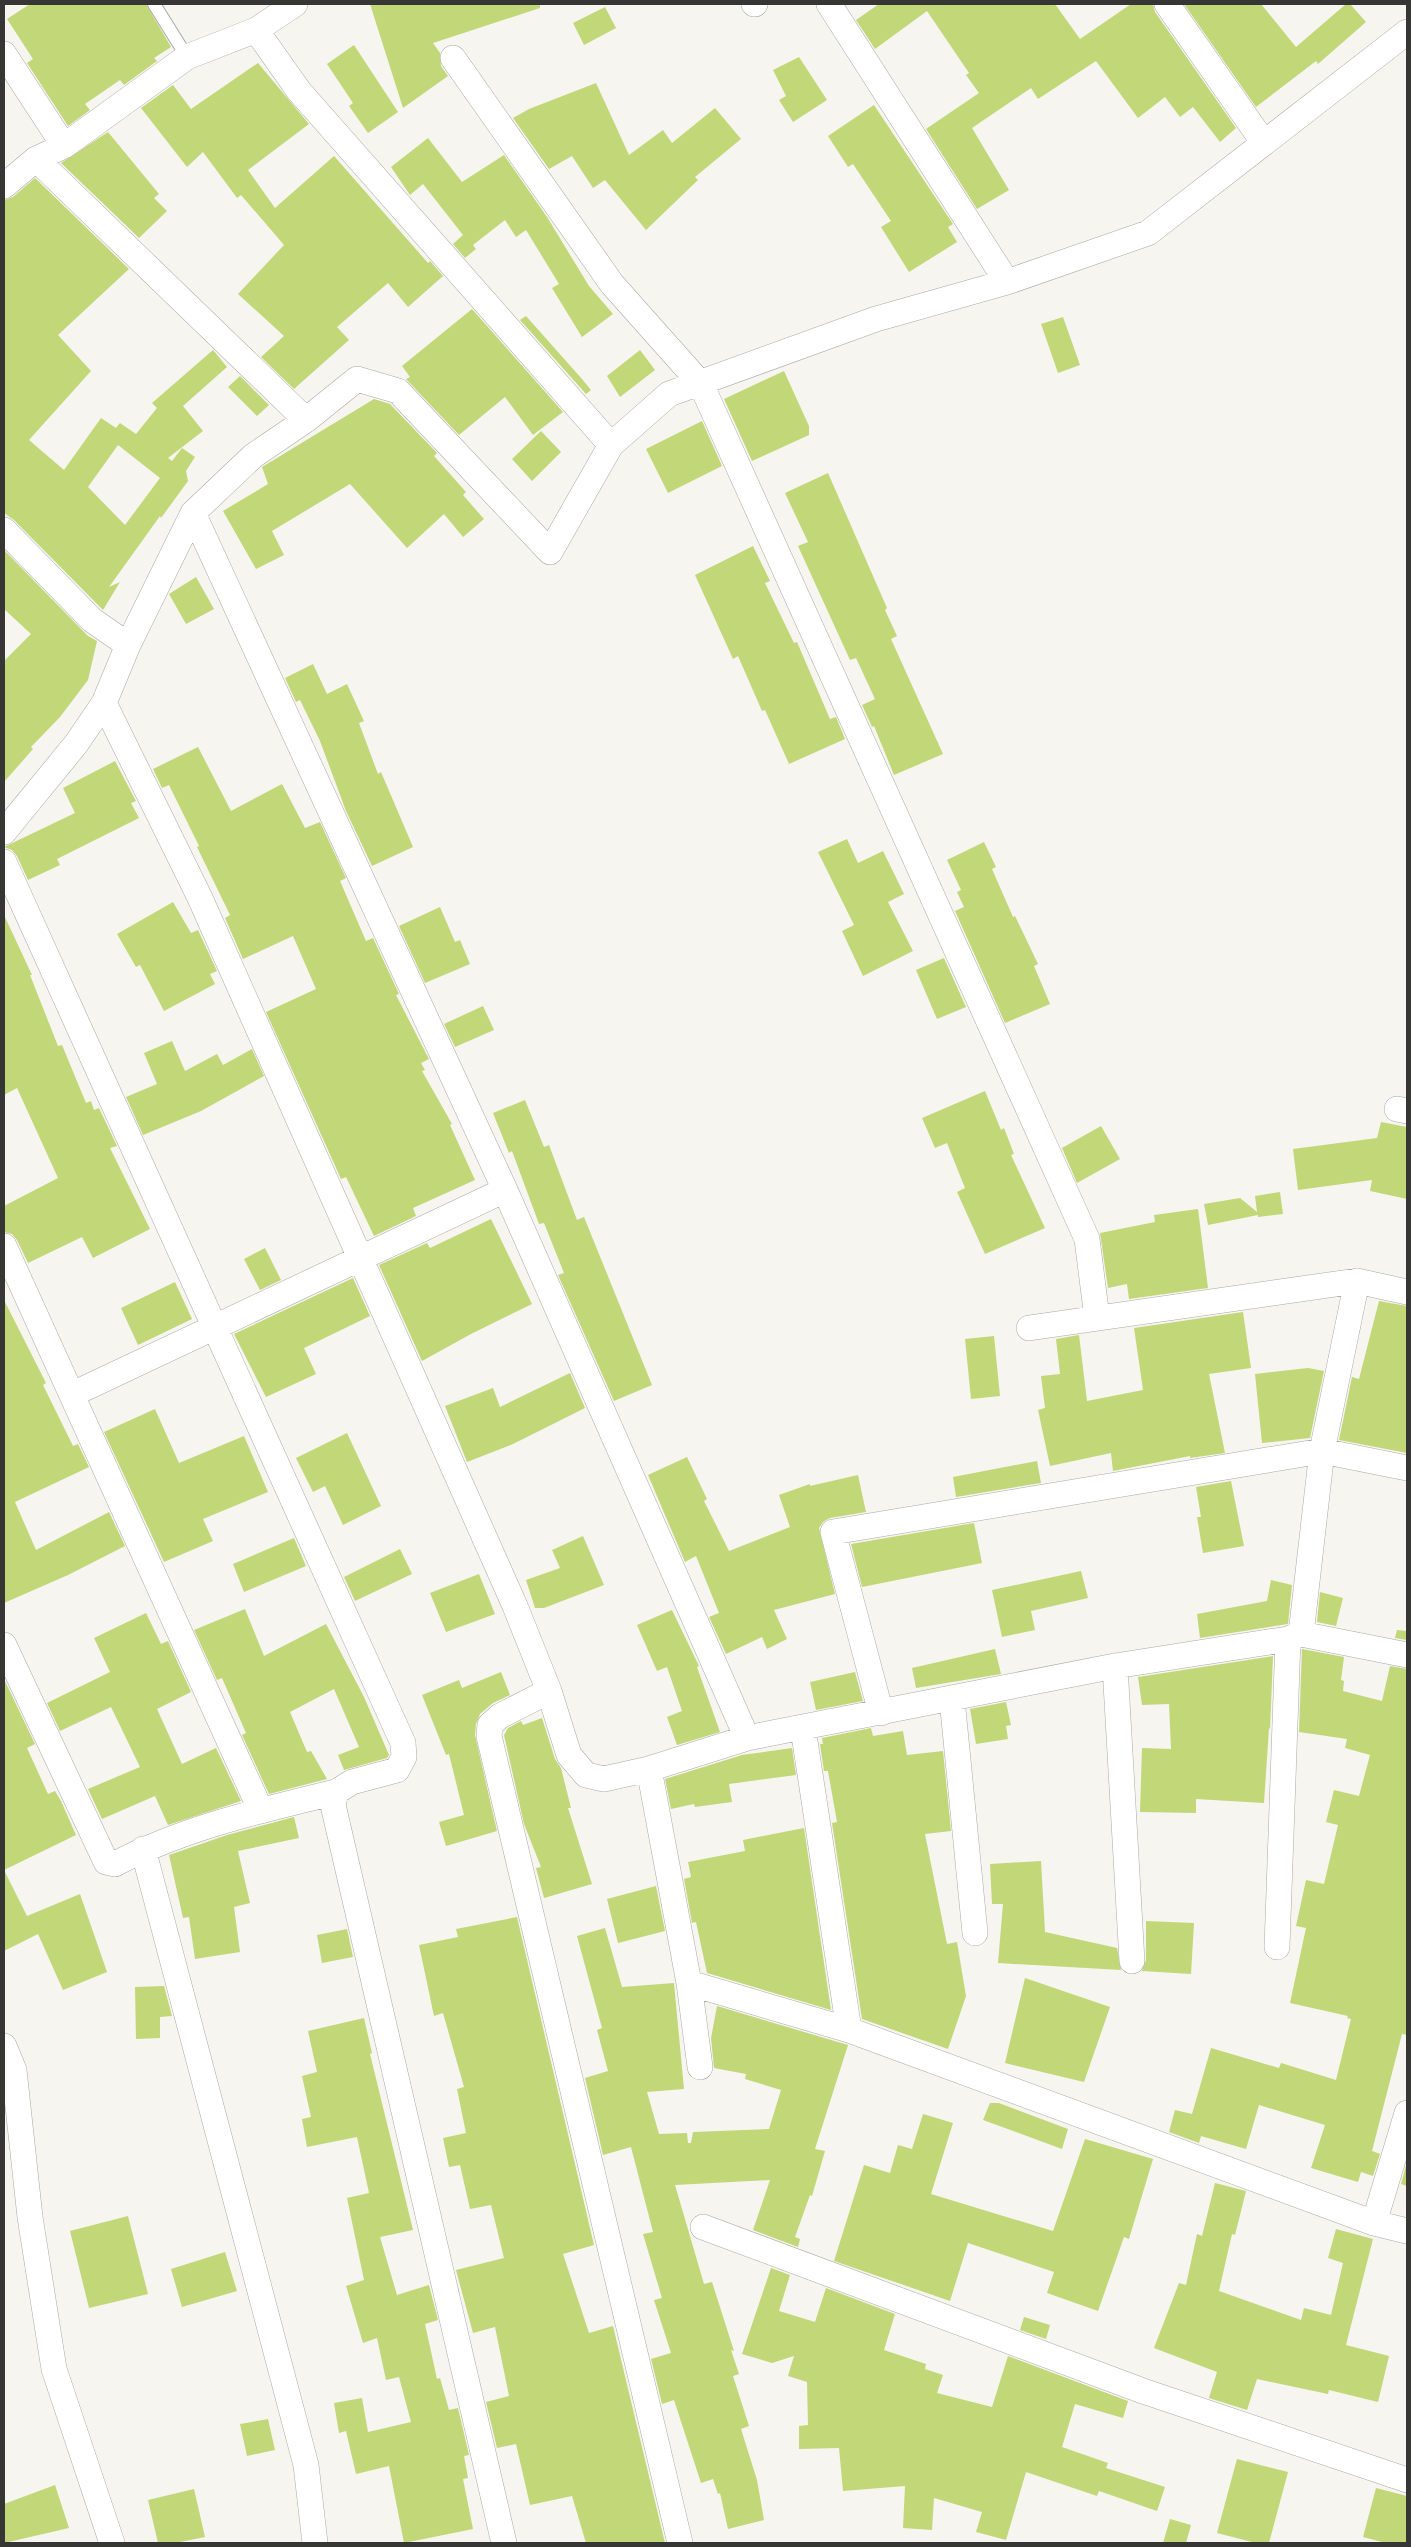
<svg xmlns="http://www.w3.org/2000/svg" width="1411" height="2547" viewBox="0 0 1411 2547" font-family="Karla,sans-serif">
<rect width="100%" height="100%" fill="#f6f5f0"/>
<path fill="#c2d778" fill-rule="evenodd" d="M 30,4 L 146,4 L 171,47 L 154,58 L 157,61 L 124,85 L 120,80 L 85,104 L 90,110 L 68,126 L 27,63 L 33,59 L 7,19 Z
M 370,4 L 540,4 L 540,8 L 433,43 L 440,53 L 441,66 L 448,76 L 403,108 Z
M 879,4 L 1055,4 L 1080,39 L 1131,4 L 1153,4 L 1155,12 L 1236,128 L 1220,142 L 1193,107 L 1180,117 L 1165,97 L 1138,118 L 1096,61 L 1038,99 L 1031,88 L 972,128 L 1009,190 L 977,209 L 926,129 L 979,93 L 966,75 L 969,73 L 927,11 L 875,49 L 856,20 Z
M 1184,4 L 1261,4 L 1296,47 L 1346,4 L 1350,4 L 1366,22 L 1318,64 L 1316,61 L 1256,107 Z
M 605,7 L 616,28 L 584,45 L 573,23 Z
M 354,45 L 398,112 L 368,133 L 349,106 L 353,103 L 327,64 Z
M 799,57 L 827,100 L 793,122 L 779,100 L 786,96 L 773,70 Z
M 258,63 L 309,124 L 248,170 L 275,208 L 334,156 L 428,263 L 430,261 L 443,276 L 408,307 L 388,283 L 337,327 L 349,340 L 294,389 L 261,357 L 284,336 L 238,294 L 284,245 L 241,195 L 237,198 L 203,152 L 187,167 L 141,108 L 173,85 L 191,109 Z
M 596,83 L 629,155 L 663,130 L 672,143 L 715,108 L 741,139 L 695,177 L 698,180 L 646,230 L 605,180 L 593,188 L 572,156 L 549,169 L 513,118 L 529,109 Z
M 874,105 L 953,224 L 948,227 L 957,242 L 909,272 L 881,227 L 891,221 L 853,164 L 848,167 L 828,136 Z
M 108,132 L 159,194 L 154,198 L 167,211 L 139,238 L 61,163 Z
M 428,138 L 462,182 L 504,155 L 547,217 L 589,286 L 613,314 L 582,337 L 552,288 L 559,284 L 526,230 L 516,237 L 505,220 L 473,245 L 476,249 L 465,258 L 453,244 L 463,235 L 423,184 L 410,195 L 391,167 Z
M 35,178 L 129,269 L 58,335 L 91,371 L 29,440 L 64,470 L 101,418 L 116,428 L 120,423 L 136,434 L 157,408 L 152,403 L 213,350 L 227,367 L 183,406 L 203,431 L 168,458 L 172,461 L 182,448 L 195,457 L 186,471 L 188,481 L 161,518 L 160,516 L 109,587 L 120,582 L 103,610 L 14,520 L 4,513 L 4,200 L 13,197 ZM 118,445 L 160,478 L 125,525 L 88,487 Z
M 472,309 L 563,412 L 533,435 L 505,397 L 459,435 L 406,379 L 410,377 L 402,366 Z
M 526,316 L 582,379 L 591,390 L 586,394 L 520,320 Z
M 1063,317 L 1080,365 L 1058,373 L 1041,324 Z
M 640,350 L 655,370 L 620,397 L 607,376 Z
M 784,371 L 809,426 L 809,435 L 752,461 L 724,399 Z
M 240,376 L 269,405 L 257,416 L 228,387 Z
M 374,399 L 390,404 L 437,453 L 434,456 L 466,492 L 463,495 L 484,519 L 463,537 L 444,514 L 407,548 L 350,484 L 272,531 L 284,555 L 256,569 L 223,511 L 268,484 L 262,467 Z
M 702,421 L 722,466 L 668,493 L 646,449 Z
M 541,431 L 561,452 L 532,481 L 512,459 Z
M 828,473 L 887,608 L 885,610 L 897,636 L 891,639 L 943,754 L 894,775 L 874,726 L 872,727 L 862,705 L 875,699 L 856,658 L 850,660 L 798,546 L 808,542 L 785,493 Z
M 753,546 L 770,581 L 765,583 L 794,643 L 797,642 L 830,719 L 836,717 L 845,739 L 789,764 L 765,710 L 762,711 L 738,656 L 733,659 L 695,575 Z
M 4,550 L 88,636 L 97,641 L 88,680 L 60,717 L 31,747 L 33,749 L 4,782 L 4,661 L 31,634 L 4,609 Z
M 196,577 L 214,609 L 186,624 L 169,594 Z
M 313,664 L 327,694 L 347,684 L 364,721 L 359,723 L 378,774 L 381,772 L 413,847 L 372,866 L 346,811 L 320,741 L 300,700 L 296,702 L 285,678 Z
M 198,747 L 231,811 L 282,784 L 305,828 L 320,822 L 346,878 L 340,881 L 366,941 L 373,938 L 399,994 L 396,995 L 429,1059 L 421,1063 L 425,1070 L 422,1071 L 452,1124 L 450,1125 L 475,1180 L 413,1208 L 416,1216 L 374,1236 L 346,1177 L 341,1179 L 266,1012 L 316,989 L 293,936 L 243,959 L 225,918 L 230,915 L 197,847 L 199,846 L 169,785 L 162,788 L 153,769 Z
M 115,761 L 136,801 L 131,803 L 139,818 L 57,859 L 60,865 L 28,880 L 17,856 L 12,850 L 4,847 L 75,813 L 63,788 Z
M 847,839 L 858,863 L 883,851 L 904,894 L 888,902 L 913,951 L 863,976 L 842,931 L 854,925 L 818,852 Z
M 984,842 L 996,867 L 992,869 L 1013,917 L 1015,916 L 1038,964 L 1034,966 L 1050,1004 L 1005,1023 L 955,911 L 964,907 L 957,892 L 961,890 L 947,860 Z
M 173,902 L 191,933 L 198,930 L 217,971 L 210,974 L 215,984 L 164,1011 L 140,965 L 136,967 L 117,934 Z
M 440,907 L 455,942 L 460,940 L 470,964 L 425,983 L 399,926 Z
M 4,915 L 32,975 L 30,975 L 58,1046 L 62,1045 L 86,1103 L 91,1101 L 94,1110 L 99,1108 L 117,1146 L 110,1148 L 150,1229 L 93,1258 L 82,1237 L 28,1263 L 17,1240 L 12,1234 L 4,1232 L 4,1206 L 58,1178 L 17,1088 L 4,1095 Z
M 944,958 L 966,1007 L 937,1019 L 916,970 Z
M 483,1006 L 494,1030 L 455,1047 L 444,1024 Z
M 172,1041 L 185,1071 L 217,1054 L 223,1065 L 252,1049 L 264,1076 L 201,1111 L 143,1135 L 126,1097 L 157,1084 L 144,1053 Z
M 985,1091 L 1001,1130 L 1004,1128 L 1014,1154 L 1011,1155 L 1045,1228 L 985,1254 L 957,1192 L 965,1188 L 947,1143 L 935,1148 L 922,1118 Z
M 525,1100 L 544,1147 L 549,1145 L 577,1220 L 584,1217 L 652,1385 L 614,1401 L 558,1275 L 564,1273 L 544,1223 L 539,1224 L 512,1151 L 509,1153 L 493,1113 Z
M 1381,1122 L 1407,1127 L 1407,1199 L 1370,1191 L 1372,1180 L 1298,1190 L 1293,1149 L 1377,1138 Z
M 1101,1126 L 1120,1159 L 1077,1183 L 1062,1148 Z
M 1280,1192 L 1283,1214 L 1258,1217 L 1258,1215 L 1208,1225 L 1204,1204 L 1240,1198 L 1257,1212 L 1255,1196 Z
M 1198,1209 L 1208,1288 L 1129,1299 L 1127,1284 L 1108,1288 L 1100,1233 L 1155,1222 L 1154,1215 Z
M 491,1219 L 532,1304 L 471,1334 L 422,1361 L 379,1265 L 427,1243 L 430,1248 Z
M 265,1248 L 281,1280 L 260,1290 L 244,1259 Z
M 353,1278 L 370,1316 L 304,1348 L 316,1374 L 266,1397 L 234,1334 Z
M 175,1282 L 192,1319 L 138,1345 L 121,1308 Z
M 4,1300 L 46,1383 L 43,1385 L 73,1446 L 78,1444 L 89,1467 L 15,1502 L 36,1550 L 109,1512 L 125,1546 L 68,1575 L 4,1603 Z
M 1379,1301 L 1407,1306 L 1407,1453 L 1339,1440 L 1352,1377 L 1359,1379 Z
M 1243,1312 L 1251,1368 L 1209,1374 L 1225,1453 L 1190,1458 L 1190,1456 L 1113,1471 L 1111,1453 L 1050,1466 L 1038,1410 L 1045,1408 L 1041,1376 L 1060,1374 L 1056,1339 L 1079,1335 L 1087,1401 L 1143,1390 L 1134,1328 Z
M 994,1336 L 1000,1396 L 971,1399 L 965,1339 Z
M 1308,1368 L 1324,1371 L 1310,1438 L 1262,1443 L 1255,1374 Z
M 570,1373 L 585,1408 L 513,1444 L 467,1462 L 445,1406 L 493,1388 L 500,1407 Z
M 155,1409 L 179,1463 L 244,1436 L 268,1492 L 203,1519 L 213,1541 L 164,1562 L 104,1432 Z
M 347,1433 L 381,1506 L 343,1525 L 325,1486 L 313,1492 L 296,1458 Z
M 687,1457 L 707,1499 L 704,1501 L 729,1551 L 790,1527 L 779,1495 L 810,1484 L 810,1486 L 858,1475 L 866,1512 L 830,1518 L 823,1522 L 819,1528 L 835,1594 L 774,1610 L 787,1639 L 767,1649 L 762,1637 L 726,1654 L 709,1617 L 719,1613 L 696,1556 L 685,1562 L 648,1475 Z
M 1037,1461 L 1041,1483 L 956,1497 L 953,1477 Z
M 1231,1481 L 1244,1546 L 1203,1553 L 1197,1517 L 1201,1517 L 1196,1487 Z
M 974,1523 L 982,1563 L 862,1587 L 851,1544 Z
M 583,1536 L 604,1585 L 544,1608 L 535,1608 L 526,1580 L 560,1568 L 552,1550 Z
M 294,1538 L 306,1566 L 244,1592 L 233,1564 Z
M 400,1549 L 412,1574 L 355,1601 L 344,1577 Z
M 1081,1571 L 1088,1598 L 1031,1611 L 1035,1630 L 1002,1637 L 992,1590 Z
M 479,1574 L 495,1614 L 446,1632 L 430,1593 Z
M 1271,1580 L 1292,1585 L 1288,1624 L 1200,1638 L 1197,1614 L 1267,1601 Z
M 1320,1592 L 1343,1598 L 1336,1626 L 1317,1622 Z
M 245,1609 L 264,1656 L 326,1624 L 364,1697 L 389,1755 L 387,1758 L 344,1770 L 338,1755 L 359,1747 L 334,1689 L 290,1712 L 307,1752 L 311,1751 L 327,1779 L 269,1794 L 242,1735 L 246,1733 L 222,1678 L 217,1680 L 194,1630 Z
M 672,1610 L 699,1666 L 697,1667 L 720,1732 L 677,1745 L 667,1717 L 682,1711 L 667,1667 L 657,1671 L 637,1625 Z
M 146,1613 L 161,1644 L 168,1641 L 191,1692 L 157,1709 L 182,1764 L 216,1748 L 241,1801 L 168,1825 L 155,1796 L 102,1819 L 88,1789 L 140,1767 L 111,1707 L 60,1731 L 47,1703 L 110,1672 L 94,1638 Z
M 1397,1630 L 1407,1631 L 1407,1640 L 1395,1638 Z
M 995,1649 L 1001,1674 L 916,1688 L 912,1668 Z
M 1302,1649 L 1344,1657 L 1341,1680 L 1344,1681 L 1343,1691 L 1382,1701 L 1390,1666 L 1407,1669 L 1407,2035 L 1402,2034 L 1372,2151 L 1380,2154 L 1373,2176 L 1361,2172 L 1358,2182 L 1311,2168 L 1325,2125 L 1259,2105 L 1246,2149 L 1201,2136 L 1199,2143 L 1169,2132 L 1175,2110 L 1192,2114 L 1211,2048 L 1279,2068 L 1281,2063 L 1336,2080 L 1351,2019 L 1347,2018 L 1348,2016 L 1290,2003 L 1306,1928 L 1296,1926 L 1306,1880 L 1324,1884 L 1338,1825 L 1326,1822 L 1334,1790 L 1359,1796 L 1370,1755 L 1345,1748 L 1347,1739 L 1299,1732 Z
M 1273,1656 L 1270,1729 L 1269,1728 L 1264,1803 L 1196,1799 L 1196,1813 L 1140,1812 L 1142,1748 L 1171,1749 L 1169,1704 L 1142,1705 L 1138,1677 Z
M 501,1672 L 510,1695 L 493,1703 L 480,1714 L 476,1724 L 475,1735 L 497,1831 L 446,1846 L 439,1822 L 464,1815 L 449,1754 L 446,1755 L 422,1695 L 459,1680 L 462,1688 Z
M 855,1672 L 863,1701 L 816,1710 L 810,1682 Z
M 4,1679 L 35,1744 L 27,1748 L 48,1794 L 55,1791 L 61,1801 L 76,1835 L 4,1870 L 27,1916 L 80,1894 L 107,1972 L 63,1990 L 38,1934 L 4,1951 Z
M 1006,1702 L 1011,1725 L 1006,1726 L 1008,1739 L 976,1744 L 970,1709 Z
M 542,1718 L 555,1759 L 561,1768 L 571,1808 L 568,1808 L 592,1884 L 544,1898 L 536,1868 L 541,1867 L 524,1824 L 504,1735 L 508,1728 L 521,1721 L 523,1725 Z
M 871,1728 L 873,1736 L 903,1731 L 907,1755 L 943,1751 L 951,1831 L 925,1834 L 947,1944 L 957,1942 L 966,1996 L 948,2049 L 862,2019 L 832,1823 L 837,1822 L 828,1771 L 824,1771 L 820,1744 L 823,1744 L 822,1738 Z
M 792,1748 L 796,1775 L 729,1784 L 732,1802 L 695,1807 L 694,1804 L 671,1809 L 665,1779 L 742,1755 Z
M 294,1817 L 299,1838 L 238,1851 L 250,1903 L 234,1907 L 240,1952 L 195,1959 L 189,1917 L 183,1918 L 169,1855 L 227,1835 Z
M 804,1828 L 831,2010 L 707,1973 L 696,1922 L 692,1923 L 684,1879 L 691,1877 L 688,1862 L 745,1851 L 743,1840 Z
M 1041,1861 L 1045,1932 L 1117,1948 L 1121,1970 L 998,1963 L 1003,1904 L 992,1904 L 990,1864 Z
M 656,1886 L 665,1931 L 618,1943 L 607,1899 Z
M 517,1917 L 594,2245 L 563,2254 L 589,2333 L 613,2326 L 665,2543 L 586,2543 L 572,2496 L 530,2505 L 516,2444 L 497,2448 L 486,2402 L 509,2396 L 495,2327 L 473,2333 L 456,2270 L 504,2258 L 491,2205 L 470,2209 L 460,2165 L 449,2167 L 443,2138 L 466,2133 L 457,2089 L 464,2087 L 443,2013 L 434,2016 L 419,1945 L 458,1937 L 456,1929 Z
M 1146,1921 L 1194,1923 L 1191,1974 L 1142,1971 L 1146,1960 Z
M 605,1928 L 622,1987 L 674,1983 L 684,2089 L 647,2092 L 659,2134 L 687,2133 L 688,2143 L 691,2143 L 693,2132 L 769,2129 L 781,2090 L 745,2079 L 746,2074 L 714,2068 L 711,2038 L 717,2006 L 848,2045 L 815,2149 L 825,2151 L 812,2196 L 810,2195 L 795,2237 L 800,2239 L 798,2247 L 753,2230 L 770,2180 L 675,2185 L 704,2284 L 712,2282 L 734,2351 L 731,2350 L 739,2374 L 733,2376 L 749,2426 L 741,2429 L 757,2480 L 764,2520 L 728,2529 L 720,2493 L 718,2494 L 713,2479 L 701,2483 L 674,2400 L 662,2404 L 651,2359 L 671,2353 L 654,2300 L 662,2298 L 643,2234 L 653,2232 L 631,2147 L 603,2155 L 585,2078 L 608,2071 L 597,2030 L 602,2028 L 577,1936 Z
M 347,1929 L 353,1957 L 322,1963 L 317,1935 Z
M 1025,1978 L 1110,2007 L 1084,2082 L 1005,2063 Z
M 164,1986 L 172,2016 L 160,2017 L 160,2038 L 136,2039 L 135,1987 Z
M 364,2018 L 372,2053 L 370,2054 L 413,2230 L 380,2237 L 397,2295 L 429,2285 L 438,2320 L 425,2324 L 437,2379 L 440,2378 L 449,2410 L 458,2408 L 469,2455 L 464,2456 L 468,2478 L 463,2479 L 473,2529 L 404,2543 L 389,2466 L 356,2474 L 346,2431 L 339,2433 L 334,2403 L 362,2398 L 368,2432 L 411,2422 L 399,2377 L 386,2380 L 377,2338 L 363,2343 L 346,2286 L 364,2280 L 347,2198 L 369,2193 L 357,2137 L 307,2147 L 302,2119 L 311,2117 L 302,2076 L 317,2072 L 308,2031 Z
M 990,2103 L 999,2103 L 1068,2129 L 1062,2149 L 983,2120 Z
M 923,2114 L 953,2123 L 931,2194 L 1053,2231 L 1085,2139 L 1153,2159 L 1129,2239 L 1124,2237 L 1098,2311 L 1047,2293 L 1054,2272 L 968,2243 L 950,2301 L 834,2261 L 864,2165 L 890,2173 L 898,2145 L 912,2149 Z
M 1407,2162 L 1407,2186 L 1401,2184 Z
M 1215,2183 L 1246,2191 L 1235,2235 L 1232,2234 L 1219,2291 L 1301,2320 L 1304,2308 L 1331,2315 L 1343,2263 L 1328,2258 L 1336,2229 L 1373,2239 L 1346,2345 L 1389,2356 L 1378,2402 L 1329,2390 L 1328,2394 L 1257,2379 L 1247,2410 L 1209,2398 L 1217,2372 L 1154,2348 L 1179,2283 L 1186,2285 L 1197,2234 L 1202,2236 Z
M 128,2216 L 148,2294 L 89,2308 L 70,2231 Z
M 225,2252 L 237,2291 L 182,2307 L 171,2269 Z
M 771,2268 L 790,2275 L 779,2311 L 815,2322 L 826,2288 L 895,2314 L 884,2350 L 926,2364 L 925,2369 L 943,2375 L 937,2393 L 992,2407 L 1008,2356 L 1128,2401 L 1123,2418 L 1075,2404 L 1062,2447 L 1108,2463 L 1106,2468 L 1165,2487 L 1157,2511 L 1099,2491 L 1097,2496 L 1026,2472 L 1006,2540 L 976,2532 L 982,2512 L 934,2498 L 932,2530 L 903,2528 L 905,2486 L 843,2491 L 839,2448 L 799,2449 L 799,2426 L 808,2425 L 807,2382 L 788,2376 L 794,2356 L 772,2363 L 742,2354 Z
M 1024,2317 L 1050,2325 L 1046,2339 L 1020,2330 Z
M 268,2419 L 275,2450 L 247,2456 L 240,2424 Z
M 1237,2459 L 1288,2472 L 1269,2543 L 1256,2543 L 1217,2533 Z
M 55,2485 L 69,2528 L 4,2543 L 4,2504 Z
M 1376,2488 L 1407,2496 L 1407,2543 L 1386,2543 L 1363,2537 Z
M 194,2489 L 205,2537 L 175,2543 L 158,2543 L 148,2500 Z
M 1170,2519 L 1191,2525 L 1186,2543 L 1163,2543 Z"/>
<g fill="none" stroke-linecap="round" stroke-linejoin="round">
<g stroke="#aaa9a4" stroke-width="14">
<path id="lane" d="M 154,4 L 187,57"/>
</g>
<g stroke="#aaa9a4" stroke-width="26">
<path id="street" d="M 754,4 L 755,4
M 829,4 L 1007,282
M 1167,4 L 1264,143
M 256,30 L 299,91 L 611,445
M 4,54 L 64,146
M 453,58 L 612,284 L 701,384 L 1087,1239 L 1097,1318
M 36,159 L 306,420
M 4,186 L 36,159 L 64,146 L 187,57 L 256,30 L 295,4
M 193,513 L 505,1190 L 747,1738
M 4,530 L 92,620 L 128,645
M 104,703 L 200,898 L 515,1606 L 549,1691 L 569,1755 L 586,1775 L 604,1779 L 649,1769 L 747,1738 L 1115,1666 L 1288,1639 L 1301,1634 L 1407,1655
M 4,832 L 76,744 L 104,703 L 128,645 L 193,513 L 253,456 L 306,420 L 357,379 L 398,391 L 550,552 L 611,445 L 669,394 L 876,319 L 1007,282 L 1148,233 L 1407,32
M 4,862 L 403,1743 L 404,1757 L 397,1770 L 352,1782 L 336,1792 L 333,1805 L 504,2543
M 1397,1109 L 1407,1111
M 4,1246 L 261,1811
M 1029,1328 L 1357,1281 L 1407,1292
M 73,1394 L 505,1190
M 1301,1634 L 1322,1451 L 1357,1281
M 4,1645 L 106,1862 L 115,1864 C 183,1828 262,1810 336,1792
M 1115,1666 L 1132,1961
M 549,1691 L 500,1716 L 490,1725 L 489,1736 L 680,2543
M 952,1699 L 975,1933
M 881,1713 L 833,1532 L 1322,1451 L 1407,1468
M 803,1728 L 849,2030
M 649,1769 L 689,1983 L 700,2067
M 143,1849 L 306,2465 L 315,2543
M 1277,1947 L 1288,1639
M 689,1983 L 849,2030 L 1374,2223 L 1407,2231
M 4,2046 L 14,2070 L 30,2217 L 54,2369 L 112,2543
M 1374,2223 L 1407,2113
M 703,2227 L 1143,2391 L 1407,2480"/>
</g>
<use href="#lane" stroke="#fff" stroke-width="12"/>
<use href="#street" stroke="#fff" stroke-width="25"/>
</g>
<rect width="1411" height="2547" fill="none" stroke="#363634" stroke-width="10"/>
</svg>
